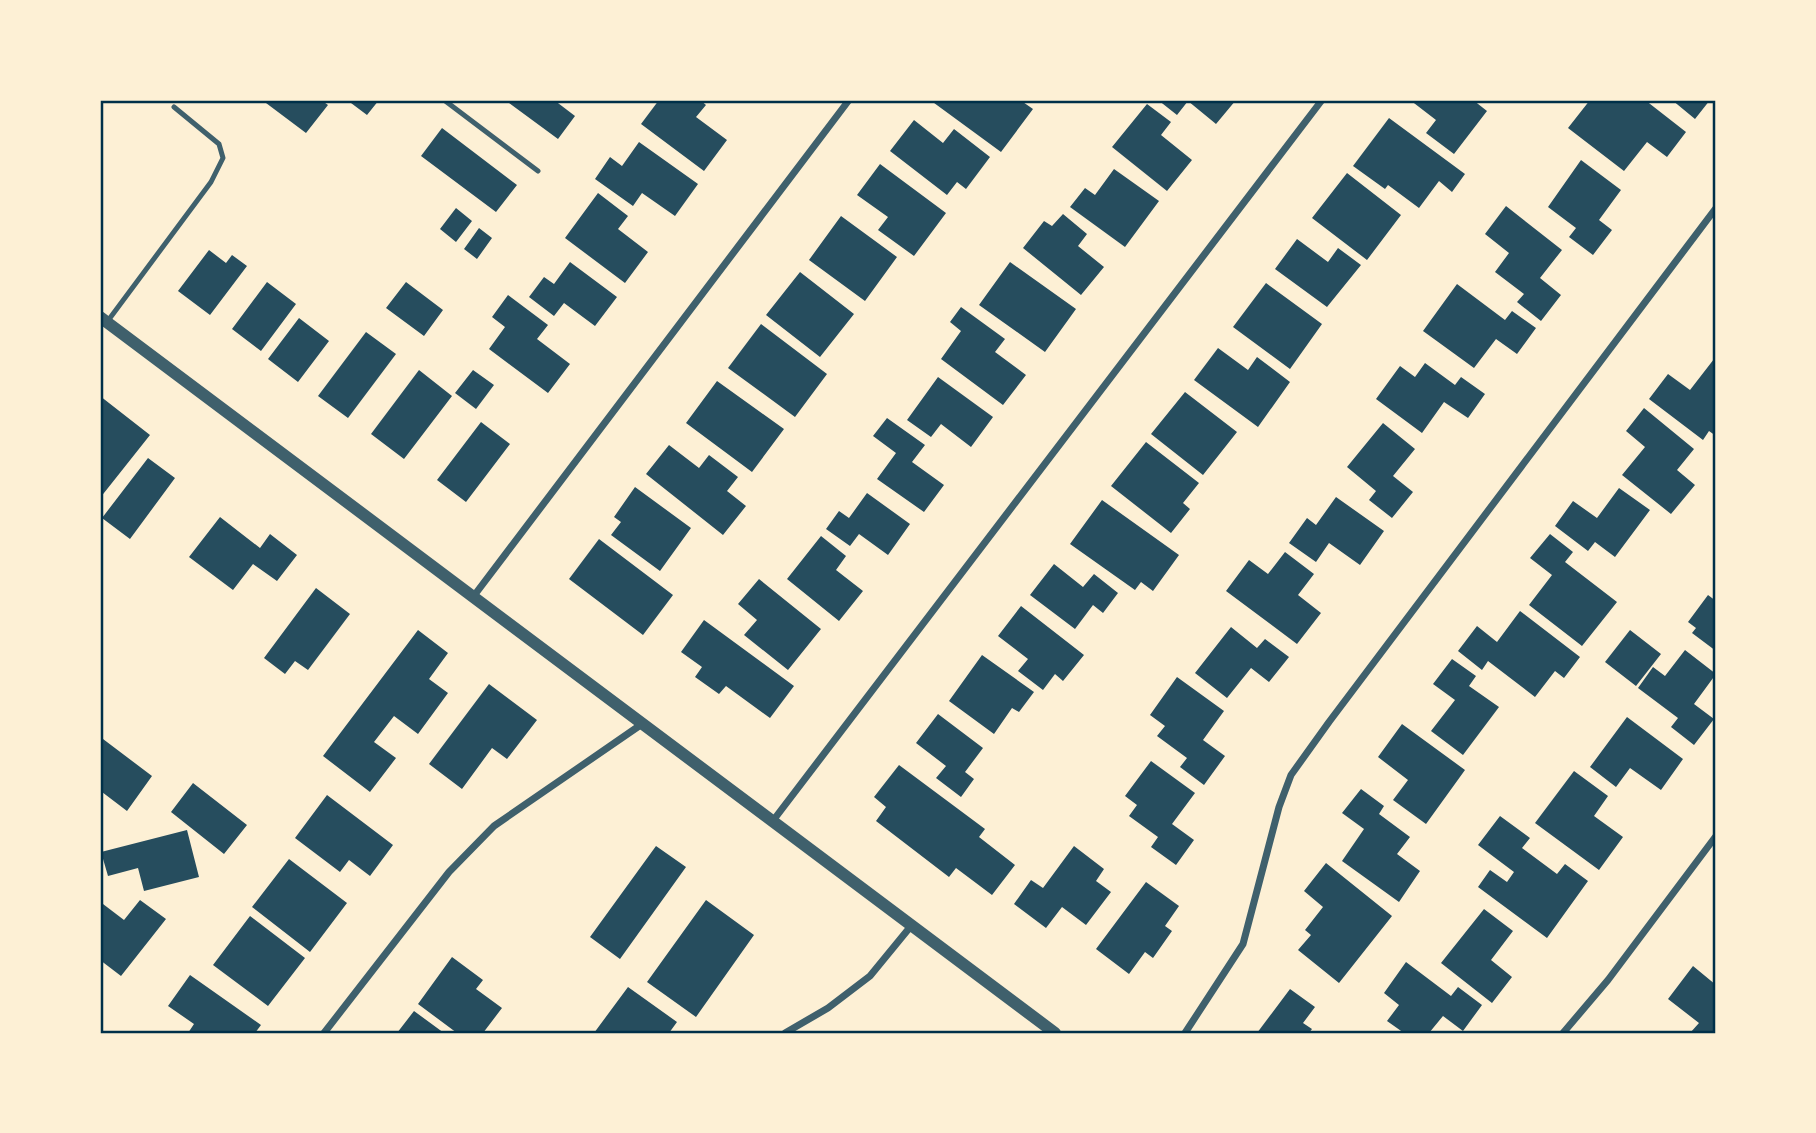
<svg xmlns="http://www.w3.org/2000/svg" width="1816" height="1133" viewBox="0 0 1816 1133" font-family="'PT Serif',serif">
<rect width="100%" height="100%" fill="#fdf0d5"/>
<path fill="#264d5e" d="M 262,100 L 321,100 L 328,105 L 306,133 Z
M 347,100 L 379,100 L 367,115 Z
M 505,100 L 554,100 L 575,116 L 558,139 Z
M 659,100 L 671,102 L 672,100 L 700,100 L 706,105 L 696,117 L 727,140 L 704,171 L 641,124 Z
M 930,100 L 1020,100 L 1033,109 L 1001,152 Z
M 1158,100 L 1236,100 L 1216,124 L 1188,101 L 1177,115 Z
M 1410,100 L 1473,100 L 1487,111 L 1454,154 L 1426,133 L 1436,120 Z
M 1590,100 L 1645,100 L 1686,132 L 1667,157 L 1647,142 L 1624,171 L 1568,128 Z
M 1672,100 L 1710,100 L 1695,119 Z
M 1147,104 L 1171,122 L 1161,135 L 1192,160 L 1167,191 L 1112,147 Z
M 1389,118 L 1465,174 L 1452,192 L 1439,181 L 1419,208 L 1388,185 L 1385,189 L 1353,166 Z
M 914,120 L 943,143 L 954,129 L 990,157 L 966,189 L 957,182 L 947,195 L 890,151 Z
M 442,128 L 517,185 L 496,212 L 421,156 Z
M 639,142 L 698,184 L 675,216 L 642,193 L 633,206 L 595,179 L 610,157 L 622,166 Z
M 1581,160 L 1621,190 L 1599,220 L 1612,230 L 1593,255 L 1569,237 L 1576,228 L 1548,207 Z
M 880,164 L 946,213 L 914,256 L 878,230 L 888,217 L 857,195 Z
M 1114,169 L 1159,201 L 1125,247 L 1070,207 L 1085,188 L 1095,195 Z
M 1347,173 L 1401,215 L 1367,260 L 1312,218 Z
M 598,193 L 628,216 L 618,229 L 648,252 L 625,283 L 565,238 Z
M 1506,206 L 1562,250 L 1540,278 L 1561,295 L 1541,321 L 1517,302 L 1524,294 L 1495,272 L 1509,253 L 1485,234 Z
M 456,208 L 472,221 L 456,242 L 440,229 Z
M 1063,214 L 1087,234 L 1078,246 L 1104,267 L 1081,295 L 1023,248 L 1044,221 L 1052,226 Z
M 841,216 L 897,257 L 865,301 L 809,260 Z
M 479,228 L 492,238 L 477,259 L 464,249 Z
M 1297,239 L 1328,262 L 1338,248 L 1361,265 L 1327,307 L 1275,269 Z
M 209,250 L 226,263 L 232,255 L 247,266 L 210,315 L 178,291 Z
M 570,262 L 617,297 L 595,326 L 564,303 L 554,316 L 529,297 L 544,277 L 554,284 Z
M 1010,262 L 1076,309 L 1045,352 L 979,305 Z
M 800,272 L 854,314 L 820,357 L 766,315 Z
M 267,282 L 296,304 L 261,351 L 232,329 Z
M 406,282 L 443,310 L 424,336 L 386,308 Z
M 1266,283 L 1322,324 L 1290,369 L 1233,327 Z
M 1457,284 L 1505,320 L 1512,311 L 1536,328 L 1517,354 L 1496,339 L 1474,368 L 1423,331 Z
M 508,295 L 548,325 L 537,339 L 570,364 L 548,393 L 489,349 L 505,327 L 492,317 Z
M 961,307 L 1005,339 L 995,352 L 1026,375 L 1003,405 L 941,359 L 961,331 L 950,322 Z
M 299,318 L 329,341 L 298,382 L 268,359 Z
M 761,324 L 827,374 L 795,417 L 728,368 Z
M 366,332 L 396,354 L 348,418 L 318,396 Z
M 1218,348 L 1248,370 L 1257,357 L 1290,382 L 1258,427 L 1194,380 Z
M 1714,359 L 1716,361 L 1716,436 L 1709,431 L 1703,440 L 1649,399 L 1668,374 L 1690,390 Z
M 1425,363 L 1455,385 L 1461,377 L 1485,394 L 1468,418 L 1444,402 L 1422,433 L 1376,399 L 1400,366 L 1415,377 Z
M 419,370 L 452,396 L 404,459 L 371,434 Z
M 473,370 L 494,385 L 476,409 L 455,393 Z
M 938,377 L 993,417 L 971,447 L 941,424 L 931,437 L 907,420 Z
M 717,381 L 784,429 L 752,472 L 686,423 Z
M 1185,392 L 1237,432 L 1203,475 L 1151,434 Z
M 100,396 L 150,435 L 100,498 Z
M 1644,408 L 1694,449 L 1677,470 L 1695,485 L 1671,514 L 1622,475 L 1645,447 L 1626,431 Z
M 887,418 L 925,445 L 912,462 L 944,485 L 924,512 L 877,479 L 896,453 L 873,436 Z
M 481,422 L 510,444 L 466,502 L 437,480 Z
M 1383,423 L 1415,449 L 1393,476 L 1413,492 L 1392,518 L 1369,500 L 1376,491 L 1347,467 Z
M 1146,442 L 1199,483 L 1183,503 L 1190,509 L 1171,533 L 1111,486 Z
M 669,445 L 699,468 L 709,455 L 738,477 L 727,491 L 746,506 L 723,535 L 646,474 Z
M 148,458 L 175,478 L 130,539 L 102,518 Z
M 635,487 L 691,528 L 660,571 L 611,535 L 621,522 L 614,517 Z
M 1619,488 L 1650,510 L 1615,557 L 1595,542 L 1588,551 L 1555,526 L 1573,501 L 1597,518 Z
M 867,493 L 910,524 L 888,555 L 859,534 L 850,546 L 826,529 L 839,511 L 849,518 Z
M 1336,497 L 1384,531 L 1360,565 L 1329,543 L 1316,562 L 1289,543 L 1307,518 L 1316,525 Z
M 1102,500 L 1179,555 L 1153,591 L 1141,582 L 1135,590 L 1070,544 Z
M 220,517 L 260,548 L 270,534 L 297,555 L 277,581 L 253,564 L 233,590 L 189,557 Z
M 1550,534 L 1573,552 L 1565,562 L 1617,602 L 1582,646 L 1529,605 L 1552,575 L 1530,558 Z
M 821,536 L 846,556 L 836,570 L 863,591 L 839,621 L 787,579 Z
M 599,539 L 673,595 L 643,635 L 569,579 Z
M 1285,552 L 1314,574 L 1298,595 L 1321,613 L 1297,644 L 1226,591 L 1249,560 L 1268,574 Z
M 1054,564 L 1083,587 L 1094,574 L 1118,593 L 1103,613 L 1093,605 L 1075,629 L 1030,595 Z
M 759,579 L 821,629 L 788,670 L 744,635 L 757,620 L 738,604 Z
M 316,588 L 350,614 L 308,670 L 295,661 L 285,674 L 264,658 Z
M 1708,595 L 1716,601 L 1716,651 L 1692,633 L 1696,628 L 1688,622 Z
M 1021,606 L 1084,655 L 1063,681 L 1055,674 L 1043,690 L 1018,671 L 1028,659 L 998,636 Z
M 1520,611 L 1580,657 L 1564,678 L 1555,671 L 1535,697 L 1488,661 L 1482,670 L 1458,651 L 1477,626 L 1497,642 Z
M 704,620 L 794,686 L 770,718 L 726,686 L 719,694 L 695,677 L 702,667 L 681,652 Z
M 1231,627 L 1257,648 L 1265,639 L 1289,657 L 1269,682 L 1251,668 L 1227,698 L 1195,673 Z
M 418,630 L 448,653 L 429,679 L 448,693 L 418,734 L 394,716 L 374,742 L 396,758 L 370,792 L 323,756 Z
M 1630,630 L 1661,654 L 1636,686 L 1605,662 Z
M 1685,650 L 1716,674 L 1694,704 L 1714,719 L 1694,745 L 1671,727 L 1678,718 L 1638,688 L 1653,667 L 1665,676 Z
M 982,655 L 1034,692 L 1019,712 L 1012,708 L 994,734 L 949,701 Z
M 1452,659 L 1476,676 L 1469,686 L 1499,707 L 1463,755 L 1431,731 L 1455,700 L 1433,684 Z
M 1177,677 L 1224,711 L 1203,740 L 1225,756 L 1204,785 L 1180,767 L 1187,758 L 1157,736 L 1165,726 L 1150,715 Z
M 489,684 L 537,720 L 507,759 L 492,748 L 462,789 L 429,764 Z
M 938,714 L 983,748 L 965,772 L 974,779 L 961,797 L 936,778 L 946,766 L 916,743 Z
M 1627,717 L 1683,759 L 1661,790 L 1630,768 L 1616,787 L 1590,767 Z
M 1402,724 L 1465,770 L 1426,824 L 1393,800 L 1408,780 L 1378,757 Z
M 103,739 L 152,776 L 127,811 L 102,792 L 100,795 L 100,744 Z
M 1151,761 L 1195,793 L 1172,824 L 1194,840 L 1176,865 L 1151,847 L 1158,837 L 1129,816 L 1137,805 L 1125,796 Z
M 899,765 L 985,829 L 979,837 L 1015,865 L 992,895 L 956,868 L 949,877 L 876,821 L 886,807 L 874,797 Z
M 1574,771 L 1608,796 L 1594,816 L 1623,837 L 1599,870 L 1535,823 Z
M 193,783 L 247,825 L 224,854 L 171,812 Z
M 1361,789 L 1384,806 L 1379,814 L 1410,837 L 1397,854 L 1420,871 L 1399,902 L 1342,861 L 1364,829 L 1342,813 Z
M 327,795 L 393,845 L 370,876 L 349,860 L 340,872 L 295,838 Z
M 1500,816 L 1530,838 L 1522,848 L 1557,874 L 1565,864 L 1588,881 L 1547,938 L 1478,887 L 1490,870 L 1507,882 L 1514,872 L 1478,845 Z
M 187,830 L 199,877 L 144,891 L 138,868 L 108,876 L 101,852 Z
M 656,846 L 686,867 L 620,959 L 590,937 Z
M 1074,846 L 1104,869 L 1096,881 L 1111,892 L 1086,925 L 1062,907 L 1046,928 L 1014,904 L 1031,880 L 1043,888 Z
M 289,859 L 347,903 L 310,952 L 252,907 Z
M 1326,863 L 1392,916 L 1339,983 L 1298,950 L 1311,935 L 1305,930 L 1323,907 L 1304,891 Z
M 1146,882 L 1179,906 L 1165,926 L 1172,931 L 1153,958 L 1145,952 L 1129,974 L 1096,949 Z
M 140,900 L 166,919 L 121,976 L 100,960 L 100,907 L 103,904 L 124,920 Z
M 706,900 L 754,935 L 696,1017 L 647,982 Z
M 1484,909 L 1513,931 L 1491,960 L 1512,977 L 1492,1003 L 1441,963 Z
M 250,916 L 305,958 L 268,1006 L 213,965 Z
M 452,957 L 483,980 L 476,989 L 502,1008 L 483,1033 L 457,1033 L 418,1004 Z
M 1406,962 L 1451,996 L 1458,987 L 1482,1005 L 1463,1031 L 1443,1016 L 1429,1033 L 1404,1033 L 1387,1021 L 1399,1005 L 1384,993 Z
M 1693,966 L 1716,985 L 1716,1033 L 1690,1033 L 1699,1023 L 1668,999 Z
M 190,975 L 261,1025 L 255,1033 L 188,1033 L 194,1024 L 168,1006 Z
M 628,987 L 677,1022 L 669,1033 L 594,1033 Z
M 1290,989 L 1315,1007 L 1303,1023 L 1312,1029 L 1309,1033 L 1257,1033 Z
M 414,1011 L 444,1033 L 397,1033 Z"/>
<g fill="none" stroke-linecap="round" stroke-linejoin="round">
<path stroke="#3f606c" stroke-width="5" d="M 444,100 L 538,171
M 107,322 L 211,182 L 223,158 L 219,144 L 174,107"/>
<path stroke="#3f606c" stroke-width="7" d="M 473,597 L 849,100
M 772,822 L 1322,100
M 324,1033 L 449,872 L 494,826 L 642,724
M 785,1033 L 828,1008 L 870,976 L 911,926
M 1185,1033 L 1243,944 L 1279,807 L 1291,775 L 1329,722 L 1716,208
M 1563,1033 L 1608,980 L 1716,836"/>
<path stroke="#3f606c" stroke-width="12" d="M 100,317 L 1055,1033"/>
</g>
<rect width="1816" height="1133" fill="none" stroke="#fdf0d5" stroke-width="203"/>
<rect x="102" y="102" width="1612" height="930" fill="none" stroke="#003049" stroke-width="2.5"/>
</svg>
